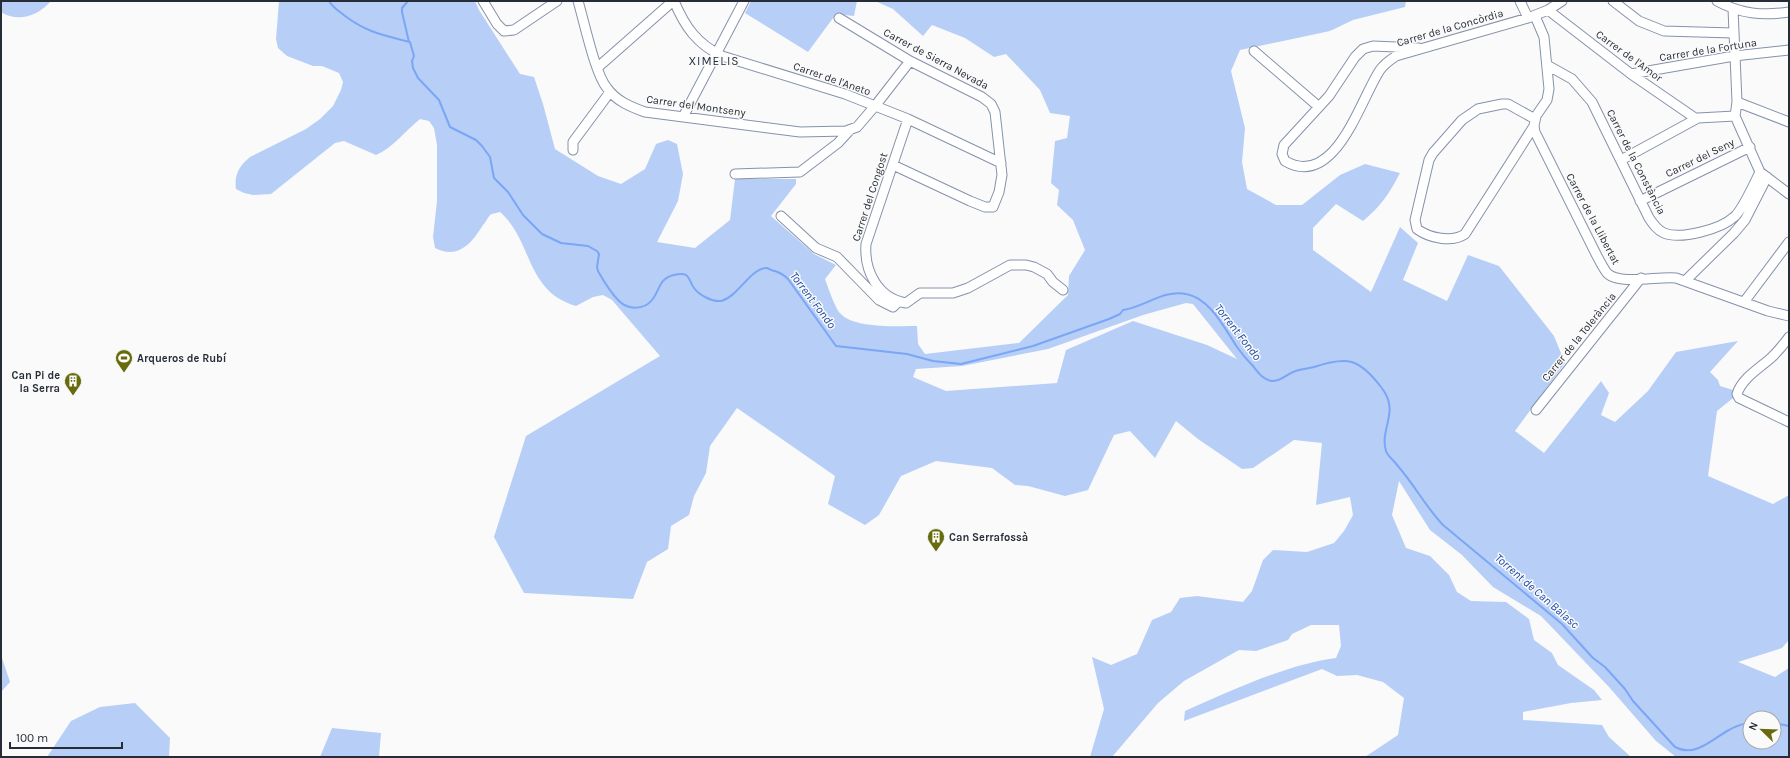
<svg xmlns="http://www.w3.org/2000/svg" width="1790" height="758" viewBox="0 0 1790 758" font-family="Karla,sans-serif">
<rect width="100%" height="100%" fill="#fafafa"/>
<path fill="#b7cef7" fill-rule="evenodd" d="M 1,1 L 51,1 C 38,16 18,23 1,12 Z
M 279,1 L 475,1 L 479,10 L 520,74 L 534,77 L 543,104 L 555,149 L 598,176 L 621,184 L 645,169 L 656,144 L 668,140 L 677,144 L 683,174 L 678,201 L 657,242 L 695,248 L 730,220 L 735,179 L 796,179 L 796,184 L 771,216 L 814,254 L 836,265 L 825,279 C 828,287 835,308 840,313 C 853,329 899,326 917,326 L 918,344 L 925,354 L 1019,343 L 1068,295 L 1069,276 L 1085,250 L 1073,220 L 1057,205 L 1059,190 L 1051,183 L 1055,141 L 1067,138 L 1070,116 L 1050,113 L 1040,90 L 1006,54 L 994,57 L 965,38 L 932,25 L 923,36 L 893,9 L 875,1 L 1406,1 L 1405,7 L 1353,20 L 1330,31 L 1240,50 L 1231,71 L 1245,128 L 1242,162 L 1247,189 L 1276,205 L 1302,205 L 1340,175 L 1365,164 L 1400,173 C 1389,194 1381,206 1363,221 L 1336,204 L 1313,228 L 1313,250 L 1371,292 L 1400,227 L 1418,243 L 1403,280 L 1447,301 L 1468,255 L 1499,266 L 1554,336 L 1565,363 L 1515,431 L 1544,453 L 1601,381 L 1609,393 L 1601,415 L 1615,422 L 1648,391 L 1676,352 L 1738,341 L 1710,372 L 1718,380 L 1720,386 L 1733,390 L 1733,398 L 1717,411 L 1708,476 L 1773,504 L 1789,495 L 1789,640 L 1782,648 L 1738,662 L 1775,677 L 1789,668 L 1789,757 L 1676,757 L 1656,741 L 1609,687 L 1541,616 L 1493,587 L 1462,555 L 1430,530 L 1399,481 L 1392,515 L 1406,548 L 1430,556 L 1449,575 L 1457,592 L 1471,601 L 1506,602 L 1529,619 L 1534,640 L 1552,653 L 1558,665 L 1594,690 L 1602,700 L 1571,703 L 1523,712 L 1523,720 L 1602,725 L 1609,737 L 1631,757 L 1365,757 L 1398,735 L 1404,698 L 1383,682 L 1357,675 L 1337,676 L 1322,669 L 1184,721 L 1185,711 C 1233,690 1285,665 1336,658 L 1341,646 L 1339,625 L 1311,625 L 1292,634 L 1288,640 L 1256,651 L 1239,650 L 1184,681 L 1158,703 L 1112,757 L 1090,757 L 1104,709 L 1092,657 L 1111,665 L 1137,654 L 1152,620 L 1171,612 L 1180,598 L 1197,596 L 1243,602 L 1252,591 L 1263,560 L 1273,550 L 1307,552 L 1334,543 L 1344,531 L 1353,515 L 1350,497 L 1316,505 L 1322,443 L 1294,440 L 1253,468 L 1242,469 L 1198,439 L 1176,421 L 1155,458 L 1130,431 L 1114,435 L 1088,490 L 1065,496 L 1028,486 L 1015,485 L 992,468 L 936,461 L 901,476 L 879,515 L 865,525 L 828,504 L 835,476 L 737,408 L 710,446 L 706,473 L 694,496 L 689,515 L 671,526 L 668,549 L 647,562 L 633,599 L 524,593 L 494,537 L 526,436 L 660,356 L 612,300 L 603,295 L 593,297 L 576,306 C 525,291 533,241 500,212 C 497,213 493,213 490,215 C 488,217 486,222 483,225 C 472,243 458,260 435,248 L 433,237 L 437,201 L 437,145 L 434,128 L 429,121 L 420,119 C 405,131 394,147 376,155 L 344,141 L 335,143 L 271,194 L 253,195 L 244,193 L 236,189 C 234,175 239,166 250,157 L 306,129 L 320,119 L 333,106 L 341,90 L 343,82 L 339,73 L 322,66 L 313,66 L 287,56 L 278,48 L 276,39 ZM 1186,303 L 1193,304 L 1237,359 L 1207,345 L 1133,321 L 1066,350 L 1057,383 L 946,391 L 913,377 L 916,369 L 962,366 L 1048,349 L 1143,315 ZM 1750,718 L 1774,718 L 1774,742 L 1750,742 Z
M 751,1 L 857,1 L 854,16 L 836,14 L 808,52 L 745,13 Z
M 1,655 L 10,682 L 1,692 Z
M 135,703 L 170,738 L 169,757 L 47,757 L 71,721 L 100,707 Z
M 332,728 L 381,733 L 379,757 L 320,757 Z"/>
<g fill="none" stroke-linecap="round" stroke-linejoin="round">
<path stroke="#7aa6f6" stroke-width="2" d="M 329,1 C 333,8 339,11 345,16 C 368,33 383,35 410,42 L 414,56 L 412,61 L 413,68 L 418,78 L 439,100 L 450,127 L 476,140 L 482,146 L 490,157 L 494,178 L 508,192 L 523,215 L 542,234 L 561,243 L 588,246 L 597,251 L 599,254 L 597,267 L 598,271 C 603,280 612,294 619,301 C 628,310 644,310 652,300 C 660,290 659,278 674,275 C 678,274 683,273 686,275 C 690,278 691,284 694,288 C 699,295 712,302 721,301 C 738,297 751,267 767,268 C 769,269 773,271 775,271 C 781,273 784,275 788,279 L 836,346 L 907,354 L 933,361 L 961,364 L 1033,346 L 1109,319 L 1120,314 L 1123,310 C 1143,308 1164,289 1186,294 C 1210,298 1225,329 1237,347 C 1242,354 1247,360 1253,366 C 1258,372 1262,379 1271,381 C 1280,382 1286,375 1293,372 C 1299,369 1307,369 1314,367 C 1347,356 1359,358 1381,387 C 1401,412 1379,428 1386,451 C 1388,457 1394,460 1397,465 C 1414,484 1425,506 1443,525 L 1562,624 L 1593,658 L 1605,667 L 1625,689 L 1633,701 L 1675,747 C 1695,758 1712,739 1729,730 C 1735,726 1743,724 1750,722
M 408,1 L 402,8 L 402,12 L 409,42
M 1774,723 L 1789,726"/>
<g stroke="#8592aa" stroke-width="11">
<path id="minor" d="M 483,1 L 497,24 L 504,31 L 514,30 L 557,1
M 578,1 C 584,21 595,74 607,88 C 616,101 631,107 645,112 L 800,132 L 846,131 L 857,127 L 875,106 L 910,61
M 674,1 C 685,27 697,44 722,56 L 845,94 L 908,119 L 1001,163
M 1520,1 L 1528,18
M 1613,1 L 1639,21 L 1664,31 L 1733,33
M 1717,1 C 1741,14 1762,16 1789,12
M 1733,9 L 1737,102 L 1735,116 L 1760,172 L 1789,194
M 1548,10 L 1631,74 L 1695,118 L 1698,118
M 1535,16 L 1544,37 L 1549,89 L 1547,100 L 1536,116 L 1534,126 L 1465,234 C 1452,243 1429,238 1417,229 L 1415,220 L 1429,160 L 1433,153 L 1462,120 L 1478,109 L 1502,104 L 1508,104 L 1535,119
M 839,18 L 910,61 L 982,97 L 991,104 L 995,112 L 1002,175 L 999,192 L 993,207 L 985,207 L 970,201 L 893,165
M 1419,48 L 1373,46 L 1363,49 L 1355,57 L 1329,96 L 1284,145 L 1282,154 L 1285,161 C 1335,190 1360,100 1380,70 C 1384,64 1390,60 1396,56 L 1528,18 L 1548,10 L 1562,1
M 1254,51 L 1319,107
M 1547,65 L 1572,79 L 1592,102 L 1649,218 C 1653,224 1657,230 1664,233 C 1681,240 1721,229 1734,217 C 1742,211 1755,182 1760,172
M 597,68 L 673,1
M 1631,74 L 1734,56 L 1789,50
M 1737,102 L 1789,122
M 683,117 L 744,1
M 908,119 L 866,244 C 864,270 877,298 906,303 L 920,293 L 953,293 L 968,288 L 1010,265 L 1026,265 L 1034,267 L 1047,274 L 1053,282 L 1063,290
M 1534,126 L 1535,132 L 1597,256 C 1600,261 1604,270 1608,274 C 1621,285 1659,276 1676,278 L 1768,311 L 1789,316
M 573,150 L 573,142 L 610,92
M 1621,160 L 1698,118 L 1735,116
M 735,174 L 800,172 L 838,143 L 850,130
M 1640,201 L 1750,147
M 781,216 L 816,248 L 837,257 L 879,300 L 893,307 L 899,301
M 1685,281 L 1734,233 L 1745,220 L 1767,177
M 1744,302 L 1789,242
M 1789,337 C 1784,344 1778,351 1772,357 C 1760,368 1742,378 1737,394 L 1739,398 L 1789,422
M 1536,410 L 1641,278"/>
</g>
<use href="#minor" stroke="#fff" stroke-width="9"/>
</g>
<defs>
<g id="stadium-pin" transform="scale(0.9)"><path d="M0 17L-7.5 6A9.5 9.5 0 1 1 7.5 6Z" fill="#676b0d" stroke="#fafafa"/><path d="M0-5a6.5 5 0 1 0 0 10a6.5 5 0 1 0 0-10ZM-3.5-1.8h7v3.6h-7Z" fill="#fff"/></g>
<g id="building-pin" transform="scale(0.9)"><path d="M0 17L-7.5 6A9.5 9.5 0 1 1 7.5 6Z" fill="#676b0d" stroke="#fafafa"/><path d="M-4-6H4V6H1V3H-1V6H-4ZM-2.5-4.3h1.7v1.8h-1.7ZM.8-4.3h1.7v1.8H.8ZM-2.5-1h1.7V.8h-1.7ZM.8-1h1.7V.8H.8Z" fill="#fff"/></g>
</defs>
<g fill-rule="evenodd">
<use href="#stadium-pin" x="124" y="358"/>
<use href="#building-pin" x="73" y="381"/>
<use href="#building-pin" x="936" y="537"/>
</g>
<g text-anchor="middle" dominant-baseline="central" stroke-width="3" stroke-linejoin="round" paint-order="stroke">
<g font-size="11" fill="#272d36" stroke="#fafafa">
<text transform="translate(1450 28) rotate(-16)">Carrer de la Concòrdia</text>
<text transform="translate(1708 50) rotate(-9)">Carrer de la Fortuna</text>
<text transform="translate(1629 56) rotate(36)">Carrer de l'Amor</text>
<text transform="translate(936 59) rotate(28)">Carrer de Sierra Nevada</text>
<text transform="translate(832 79) rotate(19)">Carrer de l'Aneto</text>
<text transform="translate(696 106) rotate(8)">Carrer del Montseny</text>
<text transform="translate(1700 158) rotate(-26)">Carrer del Seny</text>
<text transform="translate(1636 162) rotate(63)">Carrer de la Constància</text>
<text transform="translate(870 197) rotate(-72)">Carrer del Congost</text>
<text transform="translate(1593 219) rotate(62)">Carrer de la Llibertat</text>
<text transform="translate(1579 337) rotate(-51)">Carrer de la Tolerància</text>
</g>
<g font-size="11" font-weight="bold" fill="#272d36" stroke="#fafafa" text-anchor="start">
<text x="137" y="358">Arqueros de Rubí</text>
<text x="60" y="375" text-anchor="end">Can Pi de<tspan x="60" dy="13">la Serra</tspan></text>
<text x="949" y="537">Can Serrafossà</text>
</g>
<g font-size="12" letter-spacing="1" fill="#222c3f" stroke="#fafafa">
<text x="714" y="61">XIMELIS</text>
</g>
<g font-size="12" font-style="italic" fill="#1d4ba7" stroke="#fafafa">
<text transform="translate(813 300) rotate(53)">Torrent Fondo</text>
<text transform="translate(1238 332) rotate(52)">Torrent Fondo</text>
<text transform="translate(1537 591) rotate(41)">Torrent de Can Balasc</text>
</g>
</g>
<rect width="1790" height="758" fill="none" stroke="#272d36" stroke-width="4"/>
<g transform="translate(1762 730) rotate(293)"><circle r="19" fill="#fafafa" stroke="#a6a8ac"/>
<path d="M0-3L7 15L0 10L-7 15Z" fill="#676b0d"/>
<text y="-6" font-size="11" font-weight="bold" text-anchor="middle" fill="#272d36">N</text>
</g>
<path d="M10 742v6h112v-6" fill="none" stroke="#272d36" stroke-width="2"/>
<text x="16" y="742" font-size="12" fill="#272d36" stroke="#fafafa" stroke-width="3" paint-order="stroke">100 m</text>
</svg>
